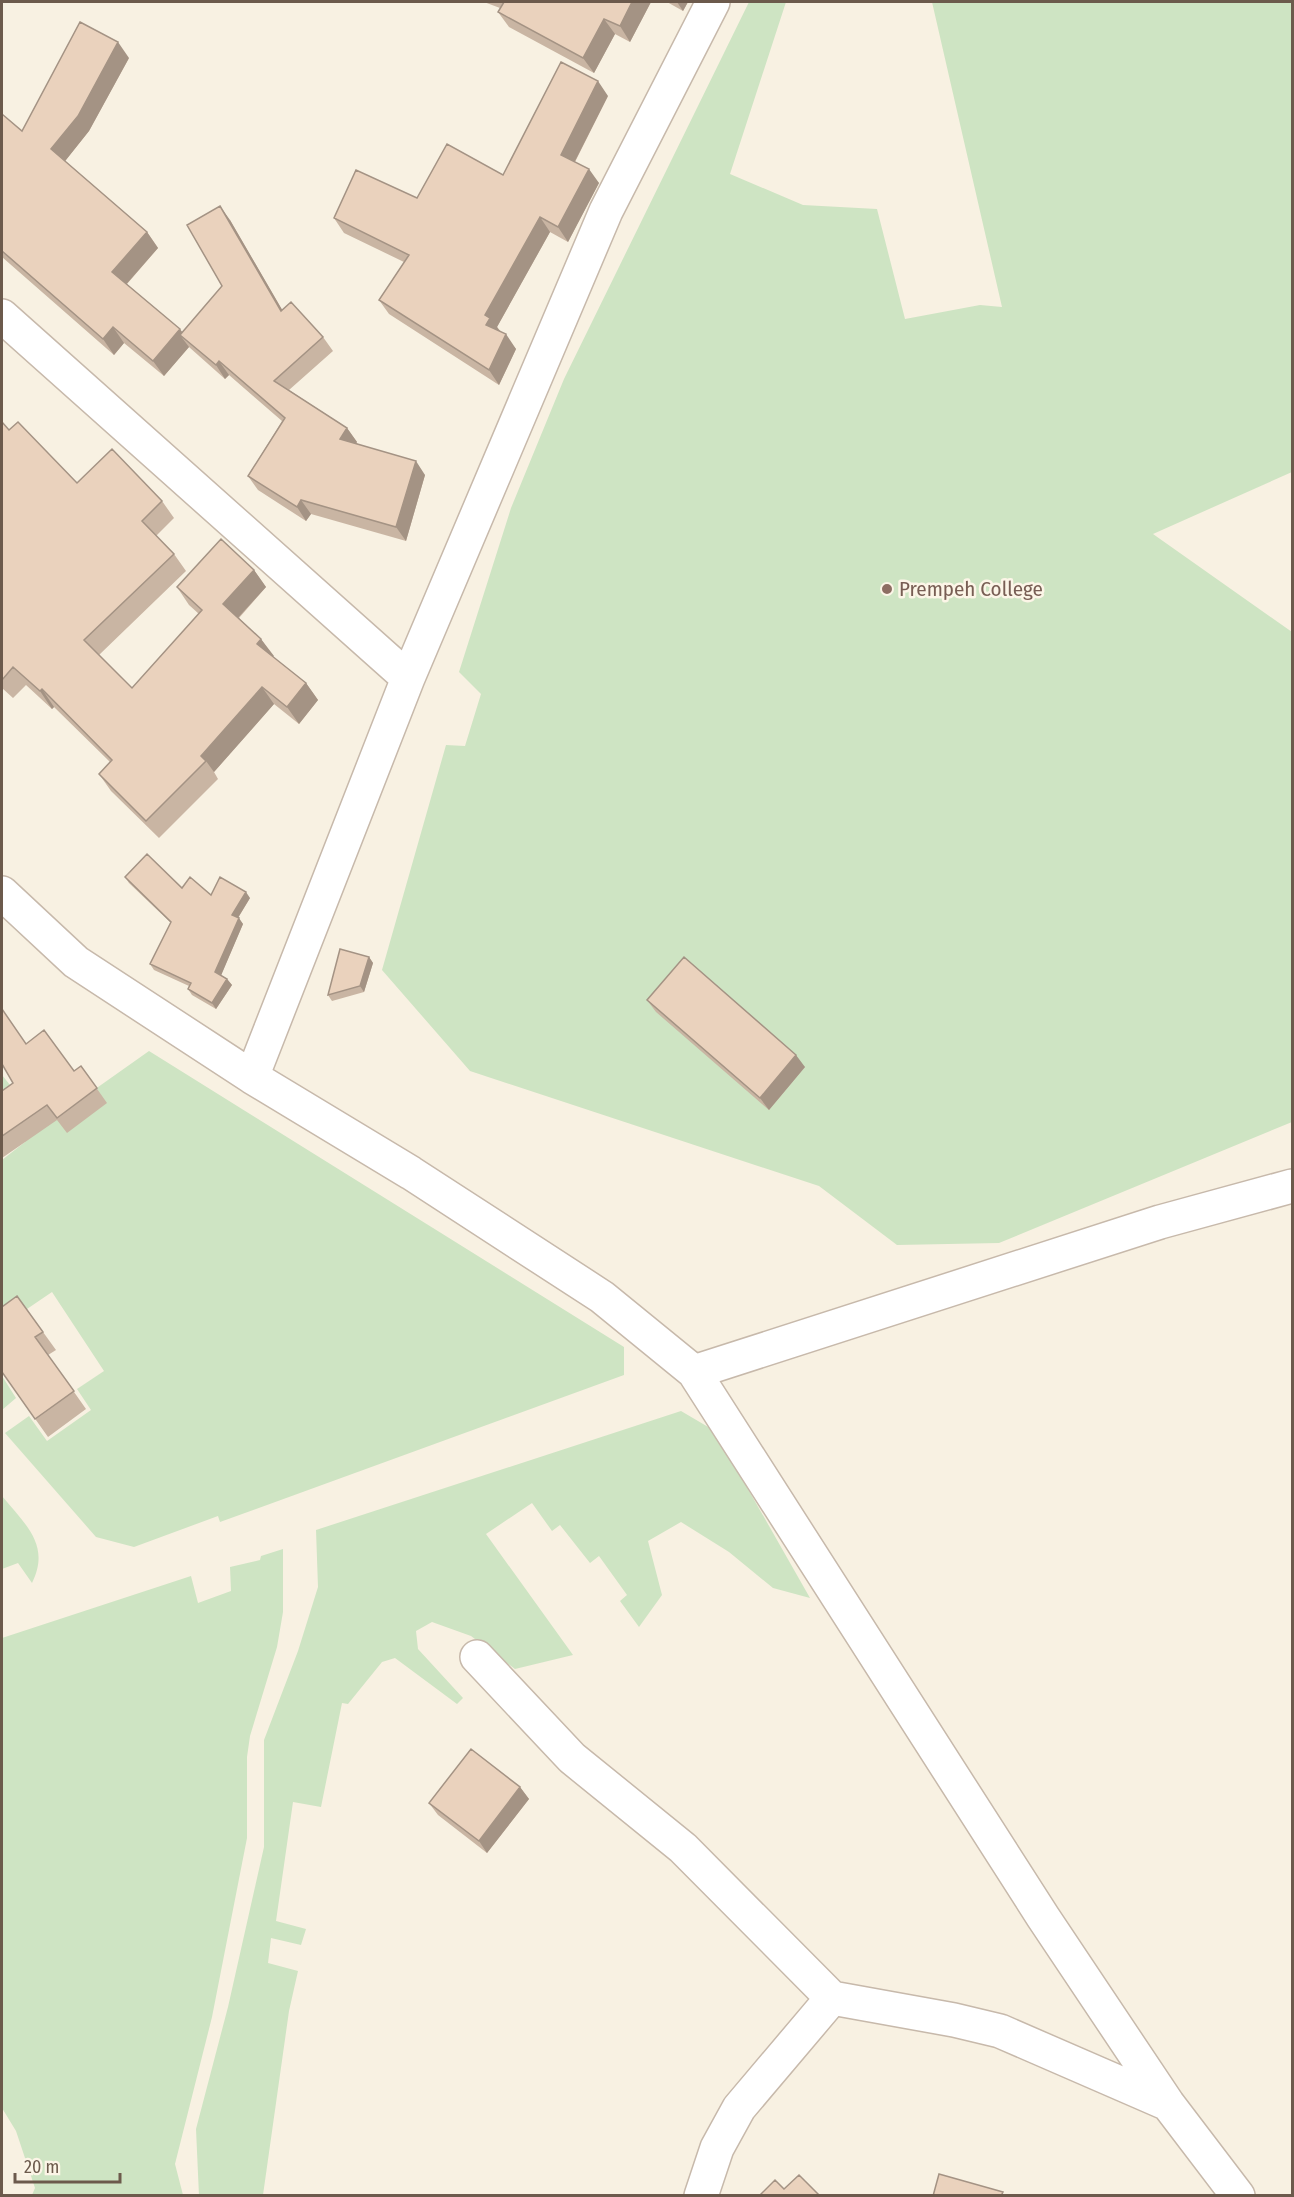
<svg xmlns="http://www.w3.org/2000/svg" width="1294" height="2197" viewBox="0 0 1294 2197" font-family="'Fira Sans Condensed',sans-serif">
<rect width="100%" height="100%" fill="#f8f1e2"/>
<path fill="#cee4c3" d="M 749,2 L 786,2 L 730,174 L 803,205 L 877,209 L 905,319 L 980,305 L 1002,307 L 932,2 L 1292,2 L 1292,472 L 1153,534 L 1292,632 L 1292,1122 L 999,1243 L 897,1245 L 819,1186 L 470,1071 L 382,970 L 446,745 L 465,746 L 481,694 L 459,672 L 511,508 L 564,379 Z
M 149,1051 L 624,1347 L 624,1375 L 220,1522 L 218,1516 L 134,1547 L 96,1537 L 5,1433 L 29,1416 L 47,1441 L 91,1410 L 77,1389 L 104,1371 L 52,1292 L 2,1326 L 2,1160 L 25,1142 L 2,1111 L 2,1075 L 43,1126 Z
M 2,1376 L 16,1398 L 2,1410 Z
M 681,1411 L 715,1431 L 810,1598 L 773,1588 L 729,1552 L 681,1522 L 648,1541 L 662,1595 L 639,1627 L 620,1601 L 627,1595 L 599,1556 L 590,1563 L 560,1525 L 552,1531 L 532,1503 L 486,1534 L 573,1655 L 515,1669 L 471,1636 L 432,1622 L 416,1631 L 418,1649 L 463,1698 L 457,1704 L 395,1658 L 382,1662 L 348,1704 L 342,1703 L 321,1807 L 293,1802 L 276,1921 L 306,1929 L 301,1945 L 271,1938 L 268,1963 L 298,1971 L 289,2011 L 263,2195 L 199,2196 L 196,2129 L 228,2007 L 264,1847 L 264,1740 L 298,1651 L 318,1587 L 316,1530 Z
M 2,1496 C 25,1524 51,1545 32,1583 L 18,1563 L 2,1569 Z
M 283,1549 L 283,1612 L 277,1647 L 250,1736 L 247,1757 L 247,1838 L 212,2017 L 175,2164 L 183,2195 L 32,2195 L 35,2188 L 16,2131 L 2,2108 L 2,1638 L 191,1576 L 198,1603 L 231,1591 L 230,1567 L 260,1560 L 261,1556 Z"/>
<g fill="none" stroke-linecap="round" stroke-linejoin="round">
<g stroke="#c7b9ab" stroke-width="36">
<path id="minor" d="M 2,316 L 408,678
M 2,893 L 76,962 L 252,1077 L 411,1173 L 602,1297 L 694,1372 L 1043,1917 L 1168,2104 L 1238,2196
M 252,1077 L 408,678 L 606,211 L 713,2
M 694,1372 L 1160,1222 L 1292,1186
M 477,1657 L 572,1758 L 683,1848 L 832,1998
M 701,2196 L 717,2148 L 739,2108 L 832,1998 L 954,2020 L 1000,2031 L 1168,2104"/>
</g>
<use href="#minor" stroke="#fff" stroke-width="33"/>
</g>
<path fill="#c9b5a3" d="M 484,2 L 651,2 L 630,42 L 615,34 L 594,73 L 509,27 L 498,12 L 500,8 Z
M 667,2 L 688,2 L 683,11 Z
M 129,58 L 89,131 L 65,161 L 147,232 L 158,248 L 127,284 L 183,333 L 222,286 L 230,220 L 282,310 L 323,337 L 333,351 L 289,390 L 347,428 L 357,442 L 356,443 L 425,475 L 406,541 L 311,514 L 306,521 L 258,490 L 248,476 L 282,421 L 229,375 L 225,379 L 189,347 L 164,376 L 124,343 L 114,355 L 2,257 L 2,114 L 22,131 Z
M 608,96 L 575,162 L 599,183 L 568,242 L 550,232 L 497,327 L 516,349 L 499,385 L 389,314 L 379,300 L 404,262 L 344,233 L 334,218 L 417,198 L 503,175 Z
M 2,422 L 9,430 L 77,483 L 162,501 L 174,518 L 156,536 L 174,554 L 186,571 L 99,655 L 132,688 L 199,614 L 189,605 L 177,587 L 254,570 L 266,587 L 239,618 L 261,639 L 273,657 L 306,683 L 318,700 L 299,724 L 274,704 L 214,772 L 218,779 L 159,838 L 111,791 L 99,774 L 110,762 L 54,707 L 52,709 L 26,685 L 13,698 L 2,688 Z
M 125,877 L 211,895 L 250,898 L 238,918 L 243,924 L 221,975 L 227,979 L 232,985 L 216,1009 L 192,995 L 188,989 L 189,986 L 154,970 L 150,964 L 171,923 L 129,883 Z
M 369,957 L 373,963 L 364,992 L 332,1001 L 328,995 Z
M 647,1000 L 805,1067 L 769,1110 L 656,1012 Z
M 26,1044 L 74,1071 L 81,1066 L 107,1103 L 67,1133 L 57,1120 L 2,1158 L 2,1091 L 13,1083 Z
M 17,1296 L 56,1350 L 48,1355 L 86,1409 L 48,1437 L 2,1372 Z
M 520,1787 L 529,1799 L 487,1853 L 438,1815 L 429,1803 Z"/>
<path fill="#a49384" d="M 632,2 L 651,2 L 630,42 L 620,26 Z
M 677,2 L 688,2 L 683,11 Z
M 604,19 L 615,34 L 594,73 L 583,58 Z
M 118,42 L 129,58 L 89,131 L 62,165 L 51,149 Z
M 598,81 L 608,96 L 571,169 L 561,155 Z
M 589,169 L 599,183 L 568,242 L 558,227 Z
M 220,206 L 230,220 L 291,325 L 281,311 Z
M 540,217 L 550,232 L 497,327 L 501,333 L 486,325 L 485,315 Z
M 147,232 L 158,248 L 123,288 L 112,272 Z
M 113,327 L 124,343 L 114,355 L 103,339 Z
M 180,329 L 191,344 L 180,335 L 189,347 L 164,376 L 153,361 Z
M 506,334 L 516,349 L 499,385 L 489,370 Z
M 219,361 L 229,375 L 225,379 L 216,365 Z
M 347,428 L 357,442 L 350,453 L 340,439 Z
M 416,461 L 425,475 L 406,541 L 396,527 Z
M 301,500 L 311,514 L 306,521 L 297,507 Z
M 254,570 L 266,587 L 235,621 L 223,604 Z
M 261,639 L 274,656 L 269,661 L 257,644 Z
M 306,683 L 318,700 L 299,724 L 287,707 Z
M 262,687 L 274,704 L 214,772 L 206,761 L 201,756 Z
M 42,689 L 54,707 L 52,709 L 40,691 Z
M 246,892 L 250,898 L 236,921 L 232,915 Z
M 239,918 L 243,924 L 220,978 L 215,972 Z
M 369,957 L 373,963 L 364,992 L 360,986 Z
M 227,979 L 232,985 L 216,1009 L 212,1003 Z
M 796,1055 L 805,1067 L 769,1110 L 760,1098 Z
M 520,1787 L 529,1799 L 487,1853 L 479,1841 Z"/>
<path fill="#ead2bd" stroke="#a49384" stroke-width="1.5" d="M 504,2 L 632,2 L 620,26 L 604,19 L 583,58 L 498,12 Z
M 80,22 L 118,42 L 78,116 L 51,149 L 147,232 L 112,272 L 180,329 L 153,361 L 113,327 L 103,339 L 2,251 L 2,114 L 22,131 Z
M 561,62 L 598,81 L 561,155 L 589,169 L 558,227 L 540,217 L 485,315 L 490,318 L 486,325 L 506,334 L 489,370 L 379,300 L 409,255 L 334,218 L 356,170 L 417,198 L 447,144 L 503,175 Z
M 220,206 L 281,311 L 291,302 L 323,337 L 274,381 L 347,428 L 340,439 L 416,461 L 396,527 L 301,500 L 297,507 L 248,476 L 285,418 L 219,361 L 216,365 L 180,335 L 222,286 L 187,225 Z
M 2,422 L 9,430 L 18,422 L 77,483 L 112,449 L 162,501 L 142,521 L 174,554 L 84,640 L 132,688 L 202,610 L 177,587 L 221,539 L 254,570 L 223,604 L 261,639 L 257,644 L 306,683 L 287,707 L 262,687 L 201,756 L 206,761 L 146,821 L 99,774 L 112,760 L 42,689 L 40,691 L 13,667 L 2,680 Z
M 147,854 L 182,888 L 190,877 L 211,895 L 220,877 L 246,892 L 232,915 L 239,918 L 215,972 L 227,979 L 212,1003 L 188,989 L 191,983 L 150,964 L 171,922 L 125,877 Z
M 340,949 L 369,957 L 360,986 L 328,995 Z
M 684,957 L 796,1055 L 760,1098 L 647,1000 Z
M 2,1009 L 26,1044 L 44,1030 L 74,1071 L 81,1066 L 97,1088 L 57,1118 L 47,1105 L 2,1136 L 2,1091 L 13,1083 L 2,1064 Z
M 17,1296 L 43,1332 L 35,1337 L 74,1391 L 35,1419 L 2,1372 L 2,1307 Z
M 471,1749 L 520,1787 L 479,1841 L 429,1803 Z
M 939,2174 L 1003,2192 L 1001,2196 L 933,2196 Z
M 799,2175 L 820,2196 L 759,2196 L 775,2180 L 784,2189 Z"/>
<circle fill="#8d6e63" stroke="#fcf5e7" stroke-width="2" cx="887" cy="589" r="6"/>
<g text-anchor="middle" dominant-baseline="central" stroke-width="5" stroke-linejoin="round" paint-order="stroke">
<g font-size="21" fill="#785e54" stroke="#fcf5e7" text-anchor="start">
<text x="899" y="589">Prempeh College</text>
</g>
</g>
<rect width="1294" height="2197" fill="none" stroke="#6c5a4c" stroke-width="6"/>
<path d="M15 2173v9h105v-9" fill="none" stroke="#6c5a4c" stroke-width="3"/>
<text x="24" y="2173" font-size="18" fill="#6c5a4c" stroke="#fcf5e7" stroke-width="4.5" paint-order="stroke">20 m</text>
</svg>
